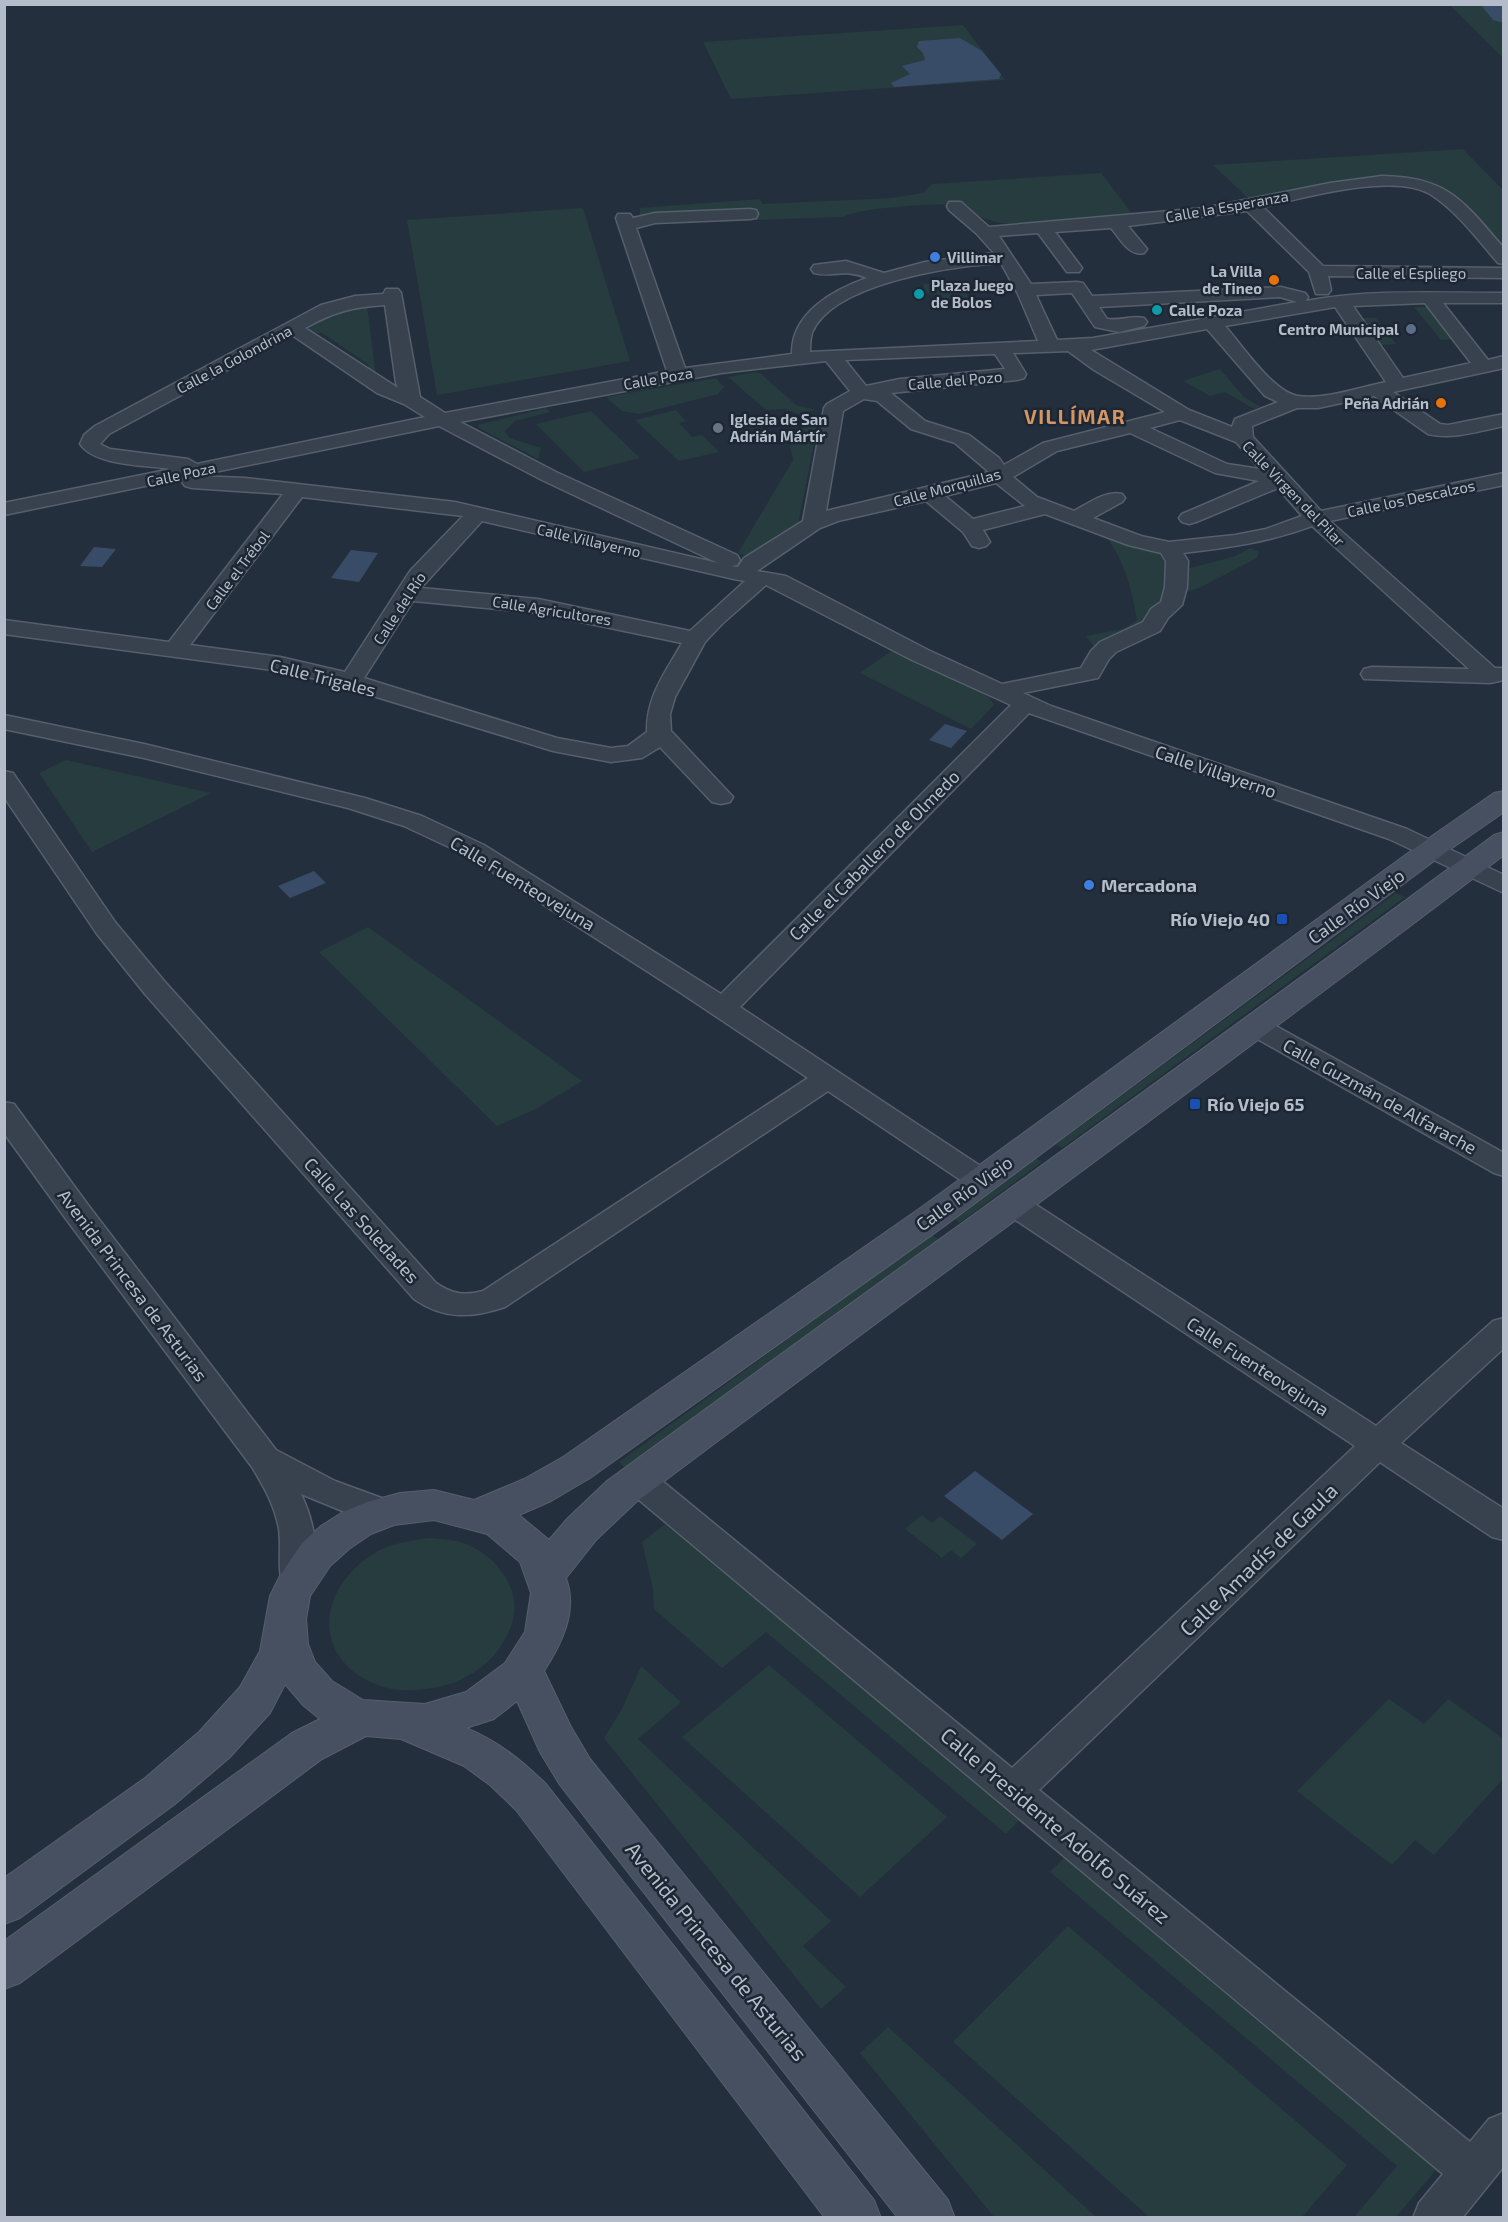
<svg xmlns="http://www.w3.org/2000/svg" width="1508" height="2222" viewBox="0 0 1508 2222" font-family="'Exo 2',sans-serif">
<rect width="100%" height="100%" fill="#242f3e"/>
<path fill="#263c3f" d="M 1450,5 L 1503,5 L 1503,58 Z
M 963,25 L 1005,80 L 731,99 L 703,42 Z
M 1463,149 L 1503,190 L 1503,249 C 1463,207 1445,172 1379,177 L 1248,198 L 1213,165 Z
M 1101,173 L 1133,215 C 1096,219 988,241 966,204 C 938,204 867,206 842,217 L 756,220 L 748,210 L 640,216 L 640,208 L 760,199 L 762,204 L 892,198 L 923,193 L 932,184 Z
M 583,208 L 630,361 L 437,395 L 407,220 Z
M 945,283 L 963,289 L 970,299 L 941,300 L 935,295 L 926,293 L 923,284 Z
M 367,306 L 376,376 L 366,370 L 369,365 L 322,333 L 311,333 L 304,328 L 334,310 Z
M 1414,307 L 1432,307 L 1457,339 L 1441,340 Z
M 1363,318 L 1376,318 L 1396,344 L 1380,345 Z
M 1220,369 L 1244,397 L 1261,407 L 1254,409 L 1225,392 L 1210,396 L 1183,381 Z
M 754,372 L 760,373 L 796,405 L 815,410 L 799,414 L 785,409 L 766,410 L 728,377 Z
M 716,378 L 724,387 L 718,394 L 639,414 L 622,411 L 606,397 Z
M 546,408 L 550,412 L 515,421 L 505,431 L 510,438 L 541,448 L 538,459 L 479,428 L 478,425 Z
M 676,410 L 686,421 L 679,423 L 692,437 L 702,435 L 719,452 L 679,461 L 635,420 Z
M 591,411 L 640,458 L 584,472 L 536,424 Z
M 820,415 L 798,524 L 747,557 L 738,553 L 793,460 L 788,436 L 801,429 L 805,423 L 803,418 Z
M 1107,538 L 1148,549 L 1162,555 L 1169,568 L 1169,592 L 1147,621 L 1095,648 L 1086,636 L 1123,629 L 1137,620 C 1133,593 1124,560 1107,538 Z
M 1250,548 L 1259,552 L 1257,558 L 1199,588 L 1185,592 L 1186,569 L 1233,557 Z
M 896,648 L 989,697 L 994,705 L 971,729 L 860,673 Z
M 66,760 L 211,793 L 92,852 L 39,773 Z
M 1396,893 L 1405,897 L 1062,1148 L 1056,1144 Z
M 368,927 L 582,1081 L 536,1109 L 497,1126 L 319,952 Z
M 1035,1158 L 1042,1162 L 959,1223 L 954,1218 Z
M 932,1234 L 939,1240 L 626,1469 L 619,1462 Z
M 922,1515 L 932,1523 L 940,1516 L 977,1544 L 961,1558 L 951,1550 L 942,1558 L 905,1529 Z
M 665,1524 L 1019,1820 L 1006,1834 L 766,1632 L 722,1668 L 654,1609 L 653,1589 L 642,1542 Z
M 429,1538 C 438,1539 448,1539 456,1541 C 487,1548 518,1579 514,1613 C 513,1626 506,1639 498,1650 C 484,1670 458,1684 433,1688 C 417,1690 400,1692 384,1687 C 312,1665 314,1591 373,1554 C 390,1543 410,1541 429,1538 Z
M 769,1665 L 947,1817 L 860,1897 L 682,1737 Z
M 641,1666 L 681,1702 L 638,1739 L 831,1921 L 803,1946 L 846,1987 L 821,2009 L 604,1738 L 622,1709 Z
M 1389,1699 L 1424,1724 L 1448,1699 L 1504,1739 L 1503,1779 L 1434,1855 L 1415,1840 L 1392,1865 L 1297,1791 Z
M 1064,1858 L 1436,2170 L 1396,2217 L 1354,2217 L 1397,2166 L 1050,1872 Z
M 1068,1926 L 1347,2165 L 1302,2217 L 1149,2217 L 953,2042 Z
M 888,2027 L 1096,2217 L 994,2217 L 860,2053 Z"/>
<path fill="#394c67" d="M 960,38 L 982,51 L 1001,74 L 999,79 L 894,87 L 891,83 L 910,74 L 902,66 L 925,60 L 923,53 L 917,47 L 919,41 Z
M 94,547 L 116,549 L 102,567 L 80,566 Z
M 351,550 L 378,553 L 359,582 L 331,578 Z
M 945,724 L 967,731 L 951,748 L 929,740 Z
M 314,871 L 326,883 L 290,898 L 278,886 Z
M 975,1471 L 1033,1514 L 1002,1540 L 944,1496 Z"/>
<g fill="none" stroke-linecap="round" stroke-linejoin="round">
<path fill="#394c67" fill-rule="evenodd" d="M 1480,4 L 1504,4 L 1504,23 L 1493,20 Z"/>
<g stroke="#565f6c" stroke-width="3">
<path id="street" d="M 1382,176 C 1448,177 1463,201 1504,248 L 1504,264 L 1498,263 C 1477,239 1457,211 1430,194 C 1393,172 1303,198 1263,207 L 1323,266 L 1504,268 L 1504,278 L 1328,276 L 1331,290 L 1328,294 L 1316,294 L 1309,272 L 1247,211 L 1128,226 L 1147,249 L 1144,253 C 1129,257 1120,238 1111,228 L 1055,232 L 1082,268 L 1079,272 L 1067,272 L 1038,233 L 999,236 L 1031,284 L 1077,282 L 1083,283 L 1092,296 L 1281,287 L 1305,293 L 1308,297 L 1306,301 C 1370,289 1438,293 1504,293 L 1504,303 L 1443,303 L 1488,360 L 1504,356 L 1504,368 L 1393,392 L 1440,424 L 1448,425 L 1504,414 L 1504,426 C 1479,431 1453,440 1428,434 L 1374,396 L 1318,408 L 1297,408 L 1252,426 L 1253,437 L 1321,511 L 1504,473 L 1504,485 L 1330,521 L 1495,668 L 1504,668 L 1504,680 L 1490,683 L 1364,679 L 1361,674 L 1364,669 L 1372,667 L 1469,669 L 1312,526 C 1269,542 1228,548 1183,553 L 1188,561 L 1187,587 L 1182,605 L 1168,618 L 1160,631 L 1116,652 L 1109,659 L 1098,678 L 1023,693 L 1051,706 L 1407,829 L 1504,875 L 1504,893 L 1389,839 L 1029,713 L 740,1007 L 991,1173 L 996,1180 L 991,1187 L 981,1190 L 971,1187 L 828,1091 L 505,1307 C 472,1318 444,1320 414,1299 L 145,994 L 97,934 L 4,797 L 4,771 L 13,773 L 115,922 L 165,982 L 436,1283 C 452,1294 464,1296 483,1291 L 808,1078 L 681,993 L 466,855 L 404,826 L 348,808 L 144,758 L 4,729 L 4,715 L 144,744 L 365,798 L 422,816 L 484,845 L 721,994 L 1011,705 L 912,660 L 766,585 L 722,624 L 705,642 L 675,697 L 670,714 L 671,731 L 733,797 L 730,802 L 721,804 L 712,802 L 660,747 L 642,758 L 611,762 L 553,751 L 321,680 L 280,671 L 4,634 L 4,620 L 169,642 L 283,494 L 192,488 L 185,486 L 182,482 L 184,478 L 4,515 L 4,503 L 171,469 C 145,465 95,466 80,444 L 84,435 L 95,426 L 321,305 L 355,296 L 383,294 L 386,289 L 398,289 L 401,293 L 420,397 L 445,413 L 667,371 L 616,218 L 618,214 L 630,214 L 633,218 L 655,213 L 750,209 L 756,210 L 758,214 L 756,218 L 750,219 L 655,223 L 636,228 L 685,368 L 792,354 C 791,313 833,290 867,278 C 843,268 833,278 814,273 L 811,269 L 814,265 L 846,261 L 884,273 L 925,262 L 994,253 L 976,233 L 949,210 L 947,206 L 949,202 L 961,202 L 989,227 L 1204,208 L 1330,183 ZM 1001,263 L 1018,294 L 1038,341 L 810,352 C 810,346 810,339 812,333 C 832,283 953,266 1001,263 ZM 1072,293 L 1095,327 L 1119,332 L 1144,326 L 1147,322 L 1144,318 C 1132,315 1120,321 1107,319 L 1099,307 L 1280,297 L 1297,302 L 1093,338 L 1057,340 L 1036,295 ZM 1425,303 L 1471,363 L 1403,378 L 1353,306 ZM 385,305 L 396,383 L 398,388 L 305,328 C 334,312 352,307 385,305 ZM 1335,307 L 1386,382 C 1361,387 1324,400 1298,396 C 1273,392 1242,345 1225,326 ZM 1207,329 L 1265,396 L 1278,402 L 1235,419 L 1232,427 L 1189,410 L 1091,350 ZM 292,335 L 377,393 L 404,404 L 425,417 L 197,464 L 188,459 L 110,449 L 100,444 L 109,434 ZM 1068,351 L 1094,370 L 1165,412 L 1043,443 L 1004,465 L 999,458 L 969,435 L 925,421 L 891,393 L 1017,380 L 1024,378 L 1026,374 L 1013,353 ZM 995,354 L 1005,369 L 900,379 L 866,386 L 845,360 ZM 826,361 L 850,391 L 827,404 L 824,408 L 803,521 L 744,558 L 738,567 L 731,566 L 737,565 L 740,560 L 737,555 L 556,472 L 460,422 L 721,373 ZM 864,399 L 877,401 L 911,429 L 955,443 L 989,472 L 826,511 L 843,411 ZM 1180,420 L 1236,442 L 1260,469 L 1227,464 L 1150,428 ZM 439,426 L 542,480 L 718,563 L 455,502 L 245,478 L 195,476 ZM 1130,433 L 1215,473 L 1259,481 L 1182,514 L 1179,518 L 1182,522 L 1189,524 L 1196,522 L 1278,488 L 1302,516 L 1266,529 L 1235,535 L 1169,542 L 1141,536 L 1093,518 L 1122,502 L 1125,498 L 1122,494 C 1106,490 1089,503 1074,511 L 1037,497 L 1013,477 L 1057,451 ZM 996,483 L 1025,506 L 973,519 L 945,496 ZM 302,497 L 463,516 L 410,571 L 345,672 L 280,657 L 190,645 ZM 926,501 L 963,532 L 972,546 L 979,548 L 986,546 L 990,542 L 983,530 L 1045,514 L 1128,545 L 1161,553 L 1166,561 L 1165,587 L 1161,602 L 1151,609 L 1143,622 L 1100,642 L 1091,651 L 1081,668 L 1002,684 L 928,650 L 786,576 L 757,571 L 820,528 L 838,521 ZM 482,521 L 734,579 L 745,581 L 690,631 L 538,599 L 421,588 ZM 413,601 L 538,613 L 682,643 C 665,673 646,697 647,732 L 628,746 L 611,748 L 557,738 L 364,678 Z
M 1257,1018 L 1267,1021 L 1504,1153 L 1504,1176 L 1494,1173 L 1247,1033 L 1243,1027 L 1247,1021 Z
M 4,1102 L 14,1104 L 88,1205 L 276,1450 L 335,1481 L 395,1503 L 400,1512 L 395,1521 L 383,1525 L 367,1521 L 301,1494 C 314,1521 323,1563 309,1590 L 297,1594 L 285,1590 C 276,1572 282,1549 279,1529 C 275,1506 264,1487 252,1467 L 66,1219 L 4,1133 Z
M 1013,1194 L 1024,1197 L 1376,1426 L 1493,1321 L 1504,1318 L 1504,1348 L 1401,1443 L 1504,1509 L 1504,1540 L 1492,1537 L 1380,1462 L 1039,1790 L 1470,2142 L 1489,2119 L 1504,2113 L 1504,2166 L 1462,2218 L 1413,2218 L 1419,2203 L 1443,2174 L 626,1489 L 621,1480 L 626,1471 L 638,1467 L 650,1471 L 1012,1768 L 1355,1446 L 1002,1211 L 998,1204 L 1002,1197 Z"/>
</g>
<g stroke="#565f6c" stroke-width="2">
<path id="secondary" d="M 1504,791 L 1504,812 L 1442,855 L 943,1227 L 590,1478 L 551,1501 L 519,1515 L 549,1540 L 568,1518 L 607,1481 C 902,1265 1201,1053 1494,835 L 1504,832 L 1504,855 C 1216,1074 924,1286 635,1503 L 596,1540 L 566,1578 C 578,1611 562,1643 544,1671 L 571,1727 L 590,1759 L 948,2200 L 955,2218 L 898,2218 L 560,1785 L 540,1752 L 517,1701 L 494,1719 L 466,1728 C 499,1742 520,1759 546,1784 L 874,2200 L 881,2218 L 825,2218 L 516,1810 L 490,1785 L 464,1766 L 401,1739 L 366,1736 L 322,1759 L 20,1983 L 4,1989 L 4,1941 L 292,1733 L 320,1719 L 303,1705 L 285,1684 L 270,1713 L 229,1758 L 175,1804 L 20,1918 L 4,1924 L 4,1878 L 145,1778 L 199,1732 L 240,1687 L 260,1651 L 270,1596 L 281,1574 L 302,1543 L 321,1526 L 343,1512 L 367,1502 L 400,1493 L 434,1490 L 474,1500 L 524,1479 L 563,1457 L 919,1209 L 1422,843 L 1494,793 ZM 434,1520 L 487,1534 L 520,1562 L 531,1593 L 525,1632 L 505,1663 L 466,1692 L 425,1704 L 363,1700 L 332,1681 L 315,1662 L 308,1644 L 306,1619 L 310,1596 L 330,1566 L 349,1549 L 371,1534 L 394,1525 Z"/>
</g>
<use href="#street" fill="#38414e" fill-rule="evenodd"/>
<use href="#secondary" fill="#465061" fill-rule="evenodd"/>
</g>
<g fill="#3f7fe0" stroke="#1d2633" stroke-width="2">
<circle cx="935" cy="257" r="6"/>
<circle cx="1089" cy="885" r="6"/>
</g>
<g fill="#e8710a" stroke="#1d2633" stroke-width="2">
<circle cx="1274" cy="280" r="6"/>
<circle cx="1441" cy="403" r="6"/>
</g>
<g fill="#0f9aa8" stroke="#1d2633" stroke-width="2">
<circle cx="919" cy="294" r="6"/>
<circle cx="1157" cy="310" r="6"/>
</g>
<circle fill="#5c6f8a" stroke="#1d2633" stroke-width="2" cx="1411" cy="329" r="6"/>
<circle fill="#6b7280" stroke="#1d2633" stroke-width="2" cx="718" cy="428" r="6"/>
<g fill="#1a4fb4" stroke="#1d2633" stroke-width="2">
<rect x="1276" y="913" width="12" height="12" rx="3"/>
<rect x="1189" y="1098" width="12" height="12" rx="3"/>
</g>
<g text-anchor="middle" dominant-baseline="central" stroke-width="5" stroke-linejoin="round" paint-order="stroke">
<g font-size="15" fill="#b4bcc9" stroke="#1d2633">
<text transform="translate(1227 206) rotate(-10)">Calle la Esperanza</text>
<text x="1411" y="273">Calle el Espliego</text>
<text transform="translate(234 359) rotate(-28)">Calle la Golondrina</text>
<text transform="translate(658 378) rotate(-10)">Calle Poza</text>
<text transform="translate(955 380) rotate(-5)">Calle del Pozo</text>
<text transform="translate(181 474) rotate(-12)">Calle Poza</text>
<text transform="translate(947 487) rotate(-15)">Calle Morquillas</text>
<text transform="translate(1294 493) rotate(46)">Calle Virgen del Pilar</text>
<text transform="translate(1411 498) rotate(-12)">Calle los Descalzos</text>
<text transform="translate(589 540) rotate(13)">Calle Villayerno</text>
<text transform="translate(237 570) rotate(-53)">Calle el Trébol</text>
<text transform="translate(399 608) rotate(-57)">Calle del Río</text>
<text transform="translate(552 610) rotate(9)">Calle Agricultores</text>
</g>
<g font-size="15" font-weight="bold" fill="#b4bcc9" stroke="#1d2633" text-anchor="start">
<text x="947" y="257">Villimar</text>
<text x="1262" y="271" text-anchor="end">La Villa<tspan x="1262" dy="17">de Tineo</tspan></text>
<text x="931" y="285">Plaza Juego<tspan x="931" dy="17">de Bolos</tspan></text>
<text x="1169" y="310">Calle Poza</text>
<text x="1399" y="329" text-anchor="end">Centro Municipal</text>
<text x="1429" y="403" text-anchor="end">Peña Adrián</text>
<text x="730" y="419">Iglesia de San<tspan x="730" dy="17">Adrián Mártír</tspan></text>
</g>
<g font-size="18" fill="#b4bcc9" stroke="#1d2633">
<text transform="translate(323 677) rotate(14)">Calle Trigales</text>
<text transform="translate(1216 771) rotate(19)">Calle Villayerno</text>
<text transform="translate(874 855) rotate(-45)">Calle el Caballero de Olmedo</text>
<text transform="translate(523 883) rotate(31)">Calle Fuenteovejuna</text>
<text transform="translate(1356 906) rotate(-36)">Calle Río Viejo</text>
<text transform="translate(1380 1096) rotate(29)">Calle Guzmán de Alfarache</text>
<text transform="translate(964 1193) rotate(-36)">Calle Río Viejo</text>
<text transform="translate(362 1220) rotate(48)">Calle Las Soledades</text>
<text transform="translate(133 1285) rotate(53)">Avenida Princesa de Asturias</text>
<text transform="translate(1258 1366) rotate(33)">Calle Fuenteovejuna</text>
</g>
<g font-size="18" font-weight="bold" fill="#b4bcc9" stroke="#1d2633" text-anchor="start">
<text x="1101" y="885">Mercadona</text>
<text x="1270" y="919" text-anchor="end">Río Viejo 40</text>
<text x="1207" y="1104">Río Viejo 65</text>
</g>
<g font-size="20" font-weight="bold" letter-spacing="1.5" fill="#d59563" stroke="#1d2633">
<text x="1075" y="416">VILLÍMAR</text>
</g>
<g font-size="21" fill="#b4bcc9" stroke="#1d2633">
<text transform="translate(1258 1559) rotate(-44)">Calle Amadís de Gaula</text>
<text transform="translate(1056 1825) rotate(40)">Calle Presidente Adolfo Suárez</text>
<text transform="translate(717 1951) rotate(51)">Avenida Princesa de Asturias</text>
</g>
</g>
<rect width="1508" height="2222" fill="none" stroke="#b4bcc9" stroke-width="12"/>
</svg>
